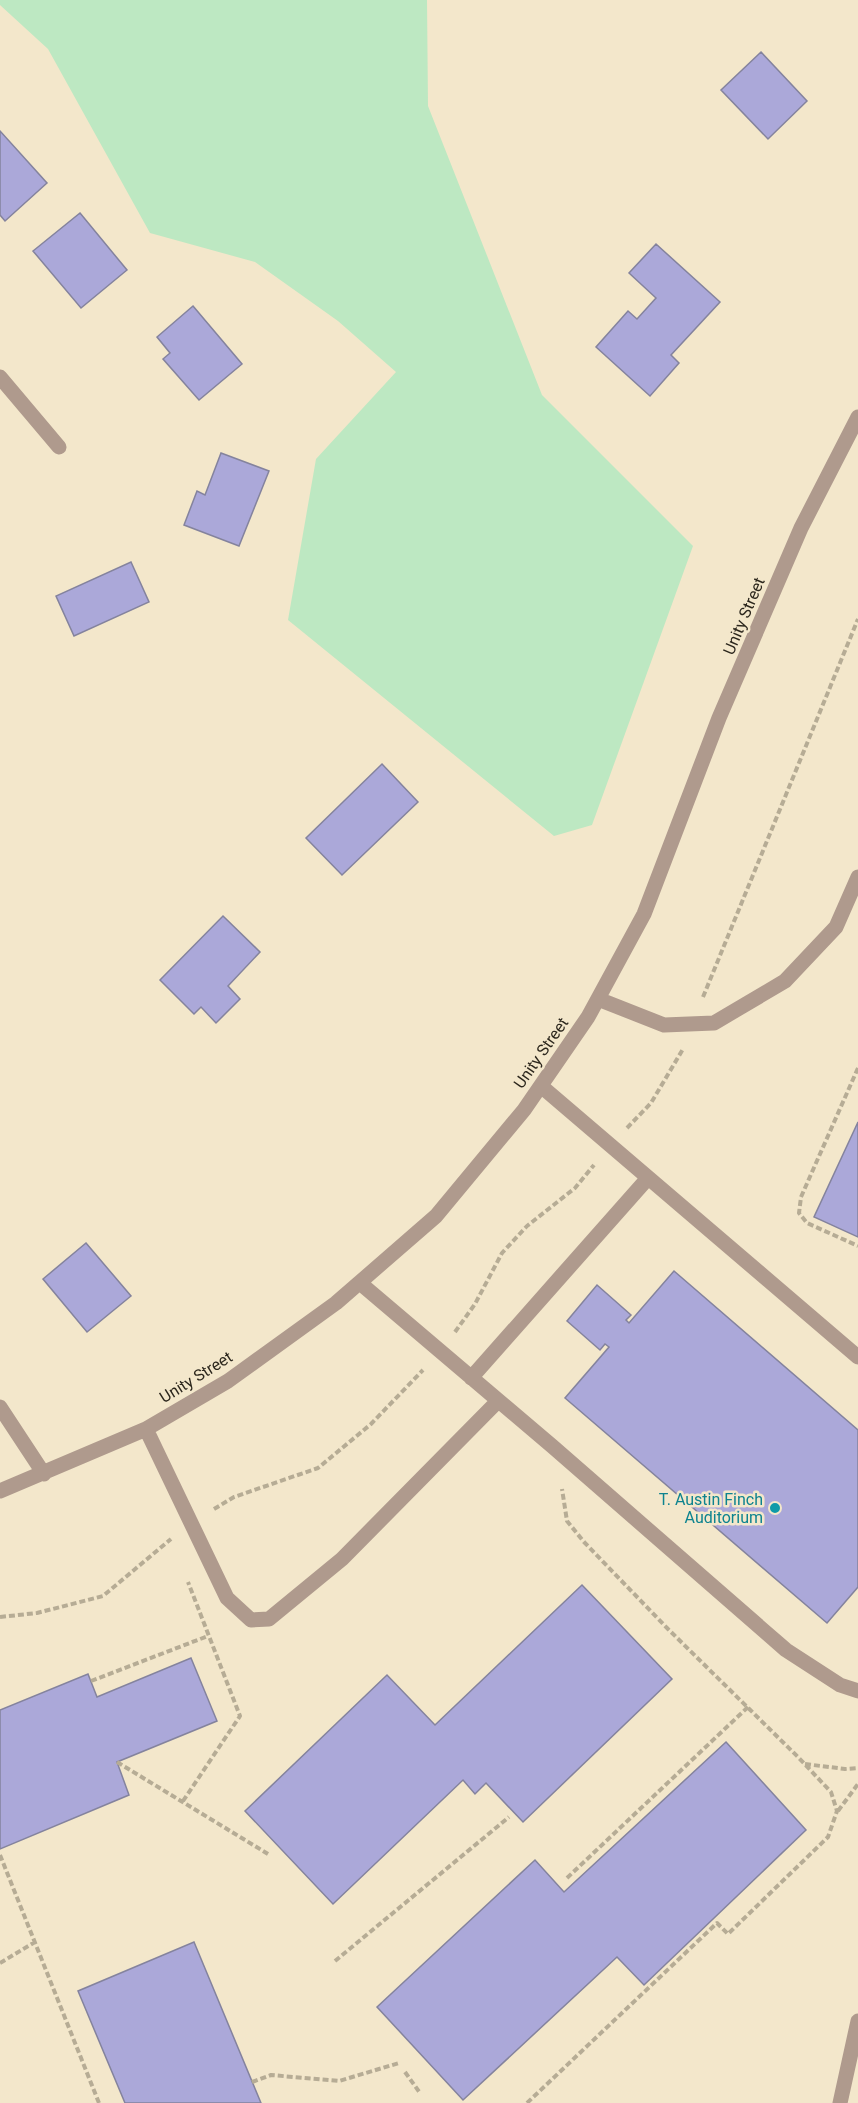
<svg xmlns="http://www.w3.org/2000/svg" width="858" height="2103" viewBox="0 0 858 2103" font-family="Roboto,sans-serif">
<rect width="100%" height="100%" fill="#f3e7cb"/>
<path fill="#bde8c2" d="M 0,0 L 427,0 L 428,106 L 542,395 L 693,546 L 592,825 L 554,836 L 288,620 L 316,459 L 396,372 L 338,321 L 255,262 L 150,233 L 48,49 L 0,5 Z"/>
<path fill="#aba8d9" stroke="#84839d" stroke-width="1.5" d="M 761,52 L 807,101 L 768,139 L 721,90 Z
M 0,131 L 47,183 L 5,221 L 0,215 Z
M 80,213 L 127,270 L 81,308 L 33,251 Z
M 656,244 L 720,302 L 671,355 L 679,363 L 650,396 L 596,347 L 628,311 L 637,319 L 656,298 L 629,273 Z
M 193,306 L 242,364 L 199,400 L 163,359 L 170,353 L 157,337 Z
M 221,453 L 269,471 L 239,546 L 184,525 L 197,491 L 205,495 Z
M 131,562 L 149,602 L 74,636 L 56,596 Z
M 382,764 L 418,802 L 342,875 L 306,838 Z
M 223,916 L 260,952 L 228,986 L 240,999 L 216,1023 L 201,1007 L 194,1014 L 160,980 Z
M 858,1122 L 858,1237 L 814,1217 Z
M 86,1243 L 131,1296 L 87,1332 L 43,1279 Z
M 674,1271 L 858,1430 L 858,1587 L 827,1623 L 565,1398 L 609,1347 L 605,1344 L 600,1350 L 567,1321 L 597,1285 L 631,1315 L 626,1320 L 629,1323 Z
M 582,1585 L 672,1679 L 523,1822 L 486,1783 L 475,1794 L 463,1780 L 333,1904 L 245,1811 L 387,1675 L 435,1725 Z
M 191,1658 L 217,1721 L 117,1762 L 129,1795 L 0,1849 L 0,1710 L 88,1674 L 97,1697 Z
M 726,1742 L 806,1830 L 644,1985 L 617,1957 L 463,2100 L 377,2007 L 535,1860 L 564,1892 Z
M 194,1942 L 261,2103 L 125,2103 L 78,1991 Z"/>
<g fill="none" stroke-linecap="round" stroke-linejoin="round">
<path stroke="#b6ac95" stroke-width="4" stroke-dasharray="6 3" stroke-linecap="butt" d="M 703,997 L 858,619
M 858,1068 L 801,1197 L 799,1213 L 807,1223 L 858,1246
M 627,1128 L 651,1103 L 683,1049
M 455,1332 L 475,1304 L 502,1253 L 527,1226 L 575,1188 L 594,1165
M 214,1509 L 234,1497 L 318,1468 L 371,1424 L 423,1370
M 0,1617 L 37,1613 L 103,1596 L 171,1539
M 91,1681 L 208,1636
M 117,1762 L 268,1854
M 805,1764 L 845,1769 L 858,1768
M 183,1801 L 240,1716 L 188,1582
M 838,1811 L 858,1784
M 0,1855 L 99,2103
M 567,1878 L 748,1707
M 335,1961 L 509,1817
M 0,1963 L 35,1942
M 405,2072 L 420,2093
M 252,2082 L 271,2075 L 339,2081 L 399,2063
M 527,2103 L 717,1923 L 728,1934 L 828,1837 L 837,1811 L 831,1792 L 798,1757 L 668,1629 L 584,1542 L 567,1521 L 562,1489"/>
<path stroke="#af9a8d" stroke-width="15" d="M 0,377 L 59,447
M 598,999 L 664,1025 L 714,1023 L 785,981 L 836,927 L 858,877
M 541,1086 L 858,1357
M 360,1283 L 552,1446 L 786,1650 L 840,1685 L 858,1691
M 471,1378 L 648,1178
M 0,1407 L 44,1474
M 146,1429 L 227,1598 L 251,1620 L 269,1619 L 342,1559 L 498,1401
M 0,1491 L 146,1429 L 228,1381 L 336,1303 L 436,1216 L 524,1110 L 588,1017 L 644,914 L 719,718 L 801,528 L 858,417
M 840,2103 L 858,2021"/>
</g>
<circle fill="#0f9aa8" stroke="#f3e7cb" stroke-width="2" cx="775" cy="1508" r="6"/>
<g text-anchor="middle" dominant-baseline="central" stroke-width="5" stroke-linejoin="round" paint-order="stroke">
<g font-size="16" fill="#2c271d" stroke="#f3e7cb">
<text transform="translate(744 616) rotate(-67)">Unity Street</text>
<text transform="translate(541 1053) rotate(-55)">Unity Street</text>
<text transform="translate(196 1377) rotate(-32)">Unity Street</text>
</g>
<g font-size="16" fill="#0d838f" stroke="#f3e7cb" text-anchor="end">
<text x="763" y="1499">T. Austin Finch<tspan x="763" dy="18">Auditorium</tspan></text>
</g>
</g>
</svg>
